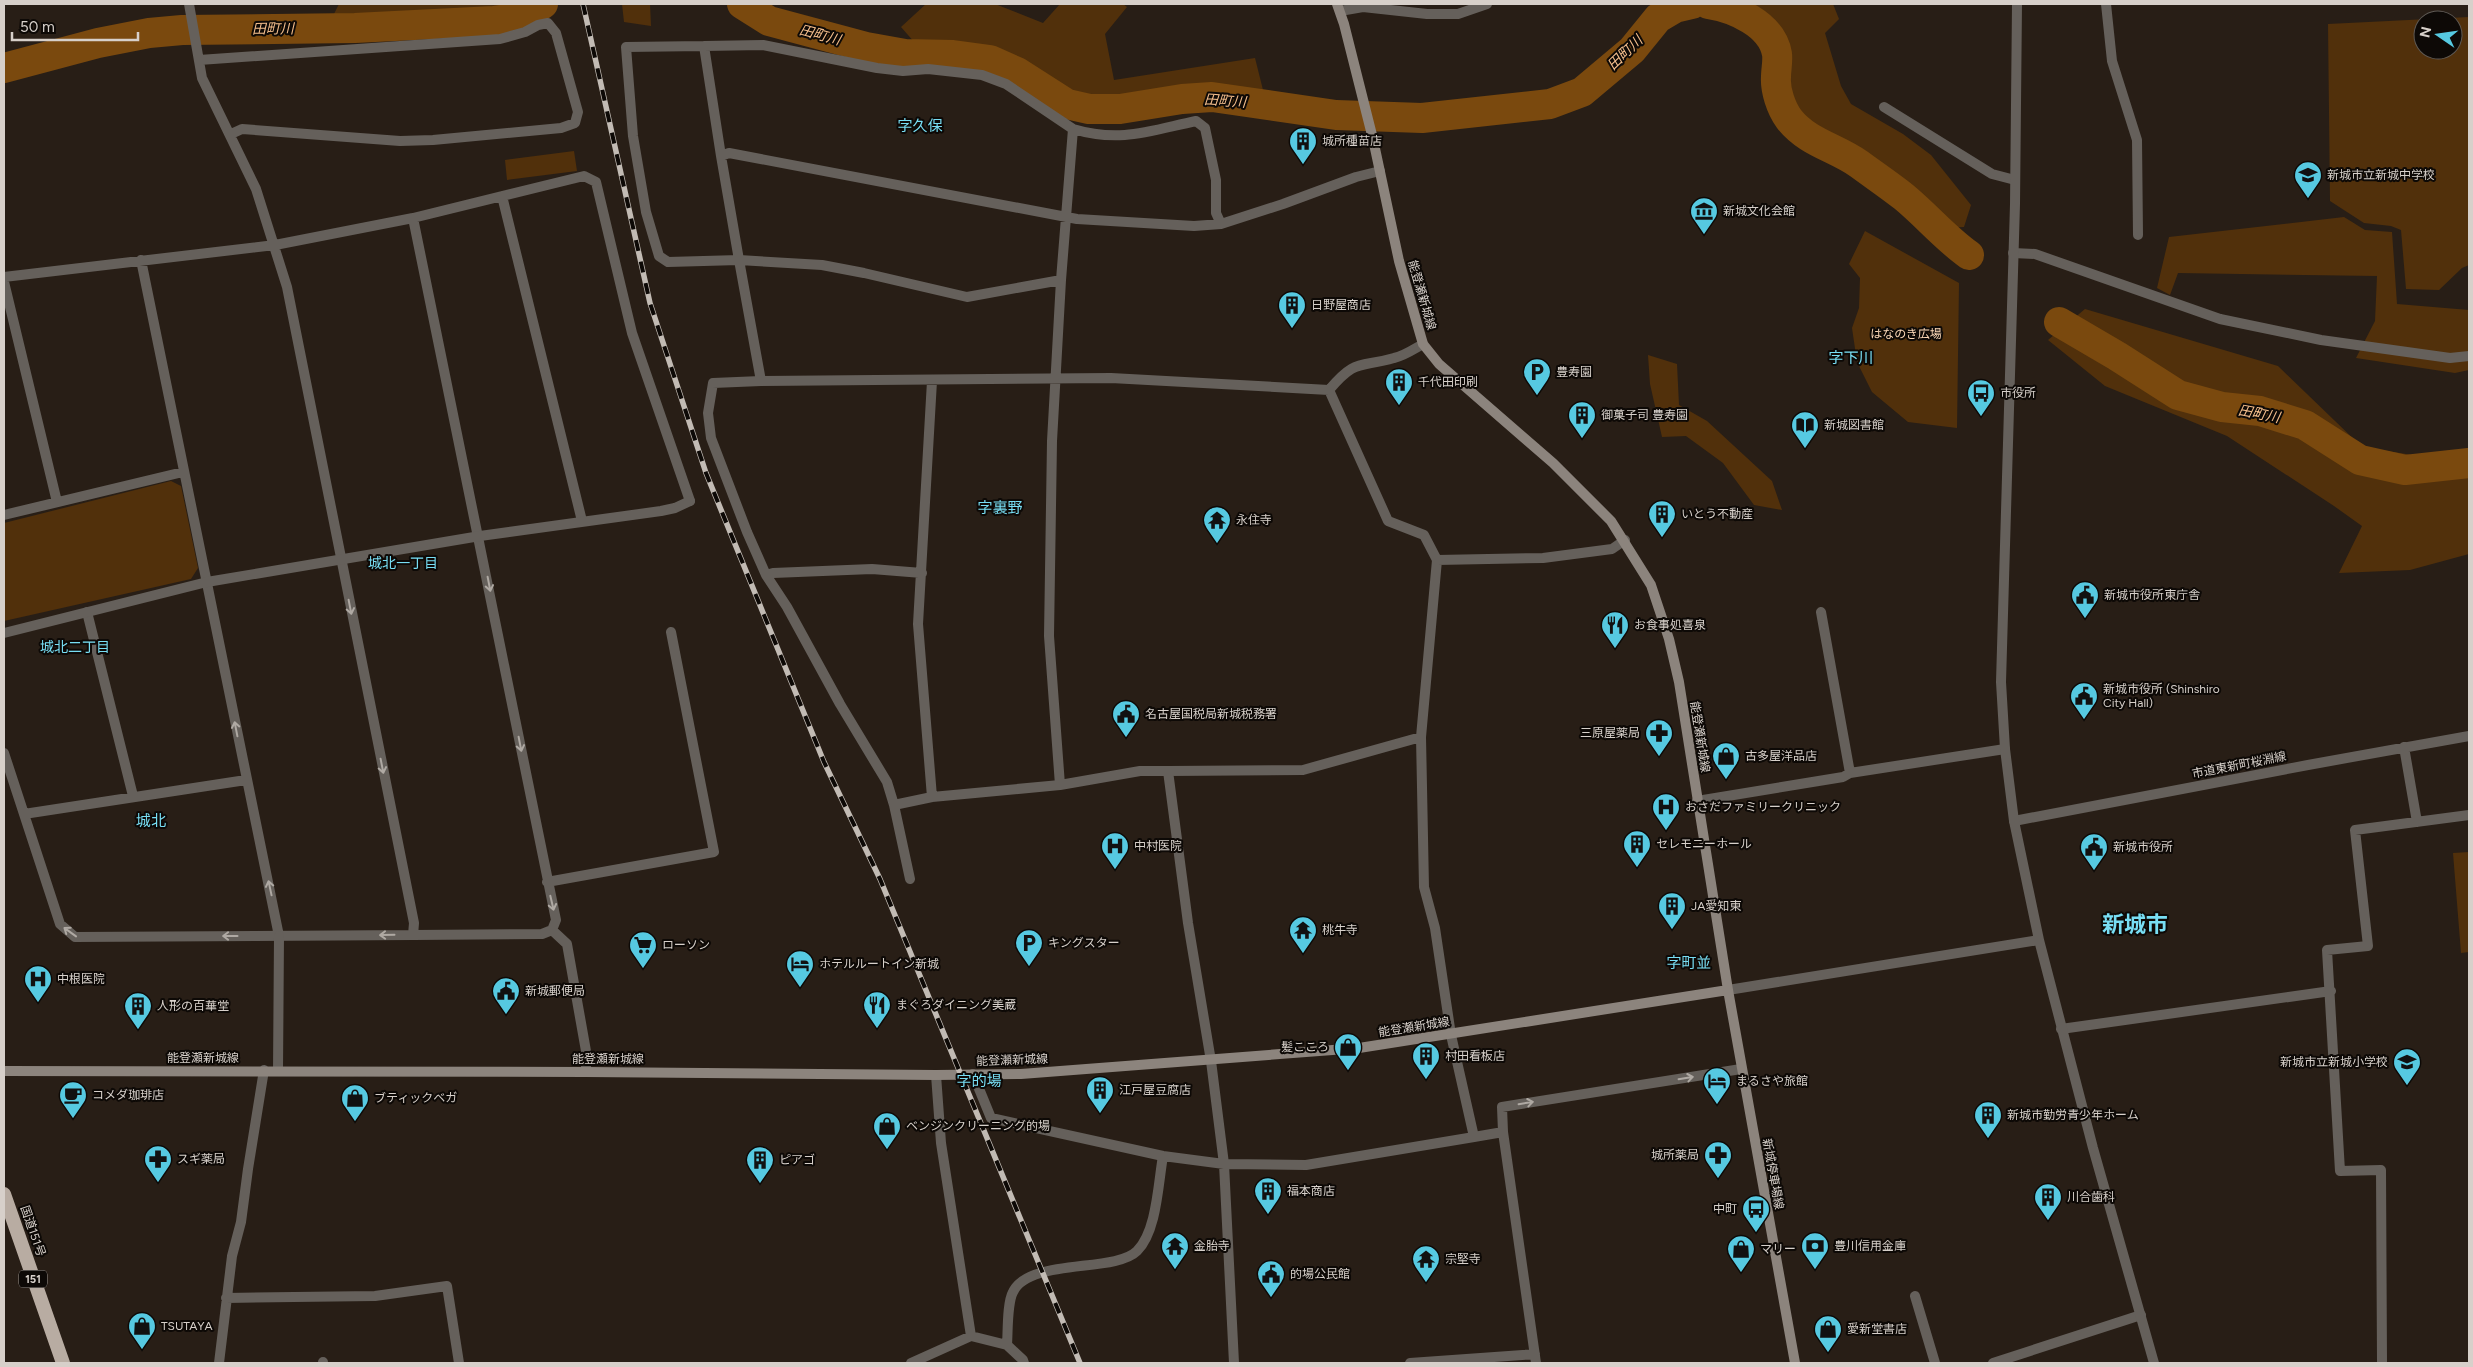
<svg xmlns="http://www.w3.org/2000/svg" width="2473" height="1367" viewBox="0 0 2473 1367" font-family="Figtree,'Noto Sans JP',sans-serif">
<rect width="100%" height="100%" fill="#281e16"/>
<path fill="#51300b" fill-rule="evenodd" d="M 339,4 L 515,4 L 502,7 L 331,20 Z
M 622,4 L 650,4 L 651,26 L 624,22 Z
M 926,4 L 995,4 L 1043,23 L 1060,4 L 1123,4 L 1127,7 L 1105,34 L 1114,80 L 1255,58 L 1264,94 L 1198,88 L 1118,103 L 1088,101 L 1048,81 L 1002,53 L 966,43 L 915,43 L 901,27 Z
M 1736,4 L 1833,4 L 1839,19 L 1825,33 L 1841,86 L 1851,104 L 1903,134 L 1931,155 L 1971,205 L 1964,227 L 1944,228 L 1901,199 L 1847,155 L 1803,132 L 1785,104 L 1781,60 L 1772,33 Z
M 2469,17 L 2469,265 L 2462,268 L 2439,290 L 2406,289 L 2401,230 L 2391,226 L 2364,223 L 2330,201 L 2328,24 ZM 2423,20 L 2453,20 L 2453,50 L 2423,50 Z
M 574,151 L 577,171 L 507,180 L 505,160 Z
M 2344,217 L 2365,230 L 2392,232 L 2397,304 L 2469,310 L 2469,370 L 2455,373 L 2356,358 L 2375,321 L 2377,276 L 2178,273 L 2170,295 L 2157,288 L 2169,237 Z
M 1865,231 L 1959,283 L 1957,428 L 1908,422 L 1872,392 L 1857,362 L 1852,328 L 1859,308 L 1860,278 L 1849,264 Z
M 2085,309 L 2278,366 L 2362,447 L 2425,457 L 2469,448 L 2469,554 L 2410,570 L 2339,573 L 2362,526 L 2334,506 L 2227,436 L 2105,386 L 2048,340 Z
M 1648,355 L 1677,364 L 1679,405 L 1707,421 L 1772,481 L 1782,510 L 1754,505 L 1723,463 L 1686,436 L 1662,437 L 1650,384 Z
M 171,481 L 181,486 L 198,568 L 191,579 L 4,621 L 4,523 Z
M 2469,852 L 2469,952 L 2461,953 L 2453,853 Z"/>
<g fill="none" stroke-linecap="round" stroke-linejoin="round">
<path stroke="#7a490e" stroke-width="30" d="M 742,4 L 769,21 L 866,47 L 905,54 L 953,55 L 990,60 L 1017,72 L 1067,104 L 1089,109 L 1120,109 L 1182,99 L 1212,97 L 1336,115 L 1422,118 L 1550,104 L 1582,92 L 1632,50 L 1658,18 L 1675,8 L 1692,4
M 1708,4 C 1734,8 1772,24 1777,54 C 1778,61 1776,70 1776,77 C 1775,90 1781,108 1789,119 C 1808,143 1835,147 1859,164 C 1874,175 1890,186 1904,197 C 1927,216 1945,238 1969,255
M 4,68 L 98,43 L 149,33 L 182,30 L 355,28 L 494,21 L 519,17 L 543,4
M 2059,322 L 2117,356 L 2178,395 L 2222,407 L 2260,411 L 2305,425 L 2360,460 L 2405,470 L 2469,463"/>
<path stroke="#65605b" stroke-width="10" d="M 2106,4 L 2112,61 L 2137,140 L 2138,235
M 1340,11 L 1363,7 L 1427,14 L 1458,14 L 1487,4
M 704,46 L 763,45 L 877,68 L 903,71 L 928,69 L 982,75 L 1006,84 L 1073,129
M 199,60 L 500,39 L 525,32 L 538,25 L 548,23 L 556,33 L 578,112 L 575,123 L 561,128 L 433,140 L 400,141 L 242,129 L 231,134
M 1884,107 L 1992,174 L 2015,180
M 721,156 L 739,260 L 822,265 L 864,273 L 967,297 L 1061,280
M 502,196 L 582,521
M 413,218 L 556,920 L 552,930 L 542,934 L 413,935
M 2013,253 L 2035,254 L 2220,319 L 2321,340 L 2450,358 L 2469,356
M 141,260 L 279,936
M 4,277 L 275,245 L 413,218 L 584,176 L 596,182 L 632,333 L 690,501
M 4,282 L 57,502
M 761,381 L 739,260 L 668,262 L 659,256 L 646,212 L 633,136 L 626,47 L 704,46 L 721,156 L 729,153 L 1077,219 L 1194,226 L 1221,224 L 1283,204 L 1356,177 L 1380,171
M 1329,390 L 1388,521 L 1424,535 L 1437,560
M 4,515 L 183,472
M 766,575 L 773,573 L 872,569 L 922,573
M 87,612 L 133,796
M 1821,612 L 1850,773
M 2404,747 L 2417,822
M 4,753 L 60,924 L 75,937 L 413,935 L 414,923 L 287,287 L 256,189 L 202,78 L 189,4
M 1168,771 L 1303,770 L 1421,737
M 1060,785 L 1049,636 L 1052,441 L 1061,280 L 1073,129 C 1120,143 1149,131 1196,121 L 1205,128 L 1216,180 L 1216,213 L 1221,224
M 932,797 L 918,624 L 932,381
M 1697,801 L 1843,777 L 1850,773 L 2005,749
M 894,805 L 910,879
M 24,814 L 246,780
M 2014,821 L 2308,765 L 2469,736
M 547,882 L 714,852 L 671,632
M 552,930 L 567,944 L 586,1051 L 586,1072
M 2061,1029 L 2331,991
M 973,1074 L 991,1118 L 1163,1156 L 1224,1164 L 1306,1165 L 1474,1137
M 936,1075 L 941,1143 L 971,1336
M 1503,1132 L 1474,1137 L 1451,1035 L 1435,928 L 1424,887 L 1421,737 L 1437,560 L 1543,558 L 1612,549 L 1625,540
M 1915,1296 L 1935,1363
M 226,1298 L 375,1296 L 447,1286 L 459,1363
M 1007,1345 C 1008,1331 1007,1303 1013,1292 C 1029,1258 1115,1273 1137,1251 C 1157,1231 1158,1184 1163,1156
M 219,1363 L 232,1256 L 241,1222 L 248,1169 L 264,1070
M 323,1363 L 323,1362
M 911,1363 L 971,1336 L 1007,1345 L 1023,1360 L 1024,1363
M 1234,1363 L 1224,1164 L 1211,1061 L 1188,923 L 1168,771 L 1140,771 L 1060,785 L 932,797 L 894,805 L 887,782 L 840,704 L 787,607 L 766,575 L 747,532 L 711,438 L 708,413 L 713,383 L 761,381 L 1111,378 L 1329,390 C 1356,358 1359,368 1394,358 C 1404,356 1414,349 1423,344
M 1410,1363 L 1535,1354
M 1536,1363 L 1503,1132 L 1502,1107 L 1741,1069
M 1993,1363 L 2141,1315
M 2382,1363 L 2381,1170 L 2340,1171 L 2327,950 L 2368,946 L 2355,830 L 2469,815"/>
<path stroke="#65605b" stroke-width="10" d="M 2017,4 L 2015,204 L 2001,682 L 2005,749 L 2014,821 L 2039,940 L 2093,1148 L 2154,1363
M 4,633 L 207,582 L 480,536 L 661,511 L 675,508 L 690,501
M 1728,990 L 2039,940
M 278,1071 L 279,936"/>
<path stroke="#8c847d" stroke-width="10" d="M 1337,4 L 1344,24 L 1373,139 L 1399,261 L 1423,344 L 1439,364 L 1553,463 L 1611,521 L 1651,585 L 1669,639 L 1679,682 L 1728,990 L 1795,1363
M 4,1071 L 586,1072 L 936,1075 L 1021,1074 L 1359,1048 L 1728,990"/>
<path stroke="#b8aca2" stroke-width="14" d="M 4,1194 L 63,1363"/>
<g stroke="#c2bbb4" stroke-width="5.5">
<path id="rail" d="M 583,4 L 650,303 L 706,473 L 824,762 L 880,879 L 1080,1363"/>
</g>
<use href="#rail" stroke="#0d0906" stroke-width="4" stroke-dasharray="11" stroke-linecap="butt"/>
</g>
<defs><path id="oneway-shaft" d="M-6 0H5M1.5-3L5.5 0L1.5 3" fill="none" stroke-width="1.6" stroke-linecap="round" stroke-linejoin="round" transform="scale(1.25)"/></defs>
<g stroke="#afa9a3">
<use href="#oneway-shaft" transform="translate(489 584) rotate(79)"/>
<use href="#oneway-shaft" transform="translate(350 607) rotate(79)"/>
<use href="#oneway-shaft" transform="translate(236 729) rotate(-101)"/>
<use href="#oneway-shaft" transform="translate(520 744) rotate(79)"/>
<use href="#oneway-shaft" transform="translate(382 766) rotate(79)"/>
<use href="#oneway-shaft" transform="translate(270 888) rotate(-102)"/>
<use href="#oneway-shaft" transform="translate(552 903) rotate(77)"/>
<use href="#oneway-shaft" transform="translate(70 932) rotate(-144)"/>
<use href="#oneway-shaft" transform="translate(387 935) rotate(179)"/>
<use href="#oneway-shaft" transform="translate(230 936) rotate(180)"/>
<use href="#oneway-shaft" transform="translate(1686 1078) rotate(-9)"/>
<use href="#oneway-shaft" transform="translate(1526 1103) rotate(-9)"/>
</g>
<defs>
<g id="building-pin" transform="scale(1.4375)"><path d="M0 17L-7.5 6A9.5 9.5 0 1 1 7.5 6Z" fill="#56c9e1" stroke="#0d0906"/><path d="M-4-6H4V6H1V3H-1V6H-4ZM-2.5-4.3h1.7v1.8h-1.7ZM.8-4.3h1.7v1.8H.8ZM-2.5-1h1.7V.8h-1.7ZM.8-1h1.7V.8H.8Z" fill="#111"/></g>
<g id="school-pin" transform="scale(1.4375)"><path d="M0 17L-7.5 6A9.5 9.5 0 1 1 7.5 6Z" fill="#56c9e1" stroke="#0d0906"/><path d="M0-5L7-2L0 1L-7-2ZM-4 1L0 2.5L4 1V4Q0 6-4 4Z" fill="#111"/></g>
<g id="museum-pin" transform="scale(1.4375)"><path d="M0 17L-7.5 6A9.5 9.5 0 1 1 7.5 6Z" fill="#56c9e1" stroke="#0d0906"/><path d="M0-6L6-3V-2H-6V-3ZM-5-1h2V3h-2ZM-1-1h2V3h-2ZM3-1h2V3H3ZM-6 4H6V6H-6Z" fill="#111"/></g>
<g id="parking-pin" transform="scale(1.4375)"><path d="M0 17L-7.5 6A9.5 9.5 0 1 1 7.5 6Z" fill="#56c9e1" stroke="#0d0906"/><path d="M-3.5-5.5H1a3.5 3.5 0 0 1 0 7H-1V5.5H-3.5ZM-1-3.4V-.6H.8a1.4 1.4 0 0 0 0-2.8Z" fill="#111"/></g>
<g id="bus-pin" transform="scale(1.4375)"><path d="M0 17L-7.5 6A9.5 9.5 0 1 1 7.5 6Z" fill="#56c9e1" stroke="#0d0906"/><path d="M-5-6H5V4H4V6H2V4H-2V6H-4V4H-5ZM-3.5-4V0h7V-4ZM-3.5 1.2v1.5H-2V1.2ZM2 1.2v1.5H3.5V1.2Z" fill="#111"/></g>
<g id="library-pin" transform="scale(1.4375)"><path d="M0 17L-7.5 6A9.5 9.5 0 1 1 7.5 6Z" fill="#56c9e1" stroke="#0d0906"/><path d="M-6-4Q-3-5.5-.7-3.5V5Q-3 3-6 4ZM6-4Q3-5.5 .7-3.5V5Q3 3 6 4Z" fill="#111"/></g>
<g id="temple-pin" transform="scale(1.4375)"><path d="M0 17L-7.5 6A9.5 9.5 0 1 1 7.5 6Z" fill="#56c9e1" stroke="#0d0906"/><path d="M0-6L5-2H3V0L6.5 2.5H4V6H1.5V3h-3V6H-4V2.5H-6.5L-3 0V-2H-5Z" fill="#111"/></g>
<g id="civic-pin" transform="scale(1.4375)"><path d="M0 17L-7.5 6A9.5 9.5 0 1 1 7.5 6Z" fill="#56c9e1" stroke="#0d0906"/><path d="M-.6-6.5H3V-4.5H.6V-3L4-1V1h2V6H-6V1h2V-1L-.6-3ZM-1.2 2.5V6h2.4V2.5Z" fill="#111"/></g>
<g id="restaurant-pin" transform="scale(1.4375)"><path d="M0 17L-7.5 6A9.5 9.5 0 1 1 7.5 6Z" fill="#56c9e1" stroke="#0d0906"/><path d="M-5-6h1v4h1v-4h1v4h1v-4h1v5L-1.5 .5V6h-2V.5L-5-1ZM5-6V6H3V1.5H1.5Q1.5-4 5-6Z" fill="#111"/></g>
<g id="pharmacy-pin" transform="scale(1.4375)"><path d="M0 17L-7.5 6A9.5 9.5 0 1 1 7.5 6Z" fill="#56c9e1" stroke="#0d0906"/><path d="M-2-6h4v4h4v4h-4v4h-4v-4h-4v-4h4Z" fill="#111"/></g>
<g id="shop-pin" transform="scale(1.4375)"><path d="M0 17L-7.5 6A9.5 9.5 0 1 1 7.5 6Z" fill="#56c9e1" stroke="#0d0906"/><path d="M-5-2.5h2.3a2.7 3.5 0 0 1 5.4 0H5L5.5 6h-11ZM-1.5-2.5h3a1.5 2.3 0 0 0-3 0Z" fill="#111"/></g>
<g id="hospital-pin" transform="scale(1.4375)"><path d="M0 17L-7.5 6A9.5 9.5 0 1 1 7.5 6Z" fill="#56c9e1" stroke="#0d0906"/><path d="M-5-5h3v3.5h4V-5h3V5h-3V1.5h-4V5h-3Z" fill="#111"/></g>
<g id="supermarket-pin" transform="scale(1.4375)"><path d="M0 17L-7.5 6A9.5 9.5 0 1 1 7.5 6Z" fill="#56c9e1" stroke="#0d0906"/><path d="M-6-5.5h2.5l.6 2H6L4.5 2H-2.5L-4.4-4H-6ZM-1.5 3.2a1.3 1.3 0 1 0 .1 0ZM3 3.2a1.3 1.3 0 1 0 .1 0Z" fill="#111"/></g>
<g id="hotel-pin" transform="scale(1.4375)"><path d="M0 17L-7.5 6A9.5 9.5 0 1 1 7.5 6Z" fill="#56c9e1" stroke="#0d0906"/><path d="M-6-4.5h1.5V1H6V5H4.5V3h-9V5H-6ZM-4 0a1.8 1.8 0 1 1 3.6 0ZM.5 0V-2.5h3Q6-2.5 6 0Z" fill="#111"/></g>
<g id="cafe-pin" transform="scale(1.4375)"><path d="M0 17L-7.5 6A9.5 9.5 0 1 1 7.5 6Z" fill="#56c9e1" stroke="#0d0906"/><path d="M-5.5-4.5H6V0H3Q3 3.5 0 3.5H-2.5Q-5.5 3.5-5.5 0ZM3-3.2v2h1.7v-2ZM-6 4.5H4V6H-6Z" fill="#111"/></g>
<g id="bank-pin" transform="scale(1.4375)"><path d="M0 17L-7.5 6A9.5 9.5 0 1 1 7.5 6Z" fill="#56c9e1" stroke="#0d0906"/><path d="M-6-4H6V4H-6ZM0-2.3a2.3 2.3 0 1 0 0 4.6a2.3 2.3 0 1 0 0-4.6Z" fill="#111"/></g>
</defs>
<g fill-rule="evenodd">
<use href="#building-pin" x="1303" y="141"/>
<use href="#school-pin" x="2308" y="175"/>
<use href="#museum-pin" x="1704" y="211"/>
<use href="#building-pin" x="1292" y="305"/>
<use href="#parking-pin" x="1537" y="372"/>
<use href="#building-pin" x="1399" y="382"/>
<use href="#bus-pin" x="1981" y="393"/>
<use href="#building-pin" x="1582" y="415"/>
<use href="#library-pin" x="1805" y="425"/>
<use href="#building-pin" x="1662" y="514"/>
<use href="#temple-pin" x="1217" y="520"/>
<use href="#civic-pin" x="2085" y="595"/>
<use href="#restaurant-pin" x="1615" y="625"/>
<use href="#civic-pin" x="2084" y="696"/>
<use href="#civic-pin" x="1126" y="714"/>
<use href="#pharmacy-pin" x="1659" y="733"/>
<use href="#shop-pin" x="1726" y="756"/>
<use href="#hospital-pin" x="1666" y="807"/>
<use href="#building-pin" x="1637" y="844"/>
<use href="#hospital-pin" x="1115" y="846"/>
<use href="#civic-pin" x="2094" y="847"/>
<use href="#building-pin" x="1672" y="906"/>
<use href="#temple-pin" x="1303" y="930"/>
<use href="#parking-pin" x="1029" y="943"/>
<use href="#supermarket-pin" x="643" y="945"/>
<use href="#hotel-pin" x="800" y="964"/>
<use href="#hospital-pin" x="38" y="979"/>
<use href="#civic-pin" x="506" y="991"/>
<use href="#restaurant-pin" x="877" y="1005"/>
<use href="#building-pin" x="138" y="1006"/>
<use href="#shop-pin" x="1348" y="1047"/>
<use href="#building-pin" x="1426" y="1056"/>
<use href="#school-pin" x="2407" y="1062"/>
<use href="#hotel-pin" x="1717" y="1081"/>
<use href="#building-pin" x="1100" y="1090"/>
<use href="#cafe-pin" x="73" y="1095"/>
<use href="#shop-pin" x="355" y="1098"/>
<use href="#building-pin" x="1988" y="1115"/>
<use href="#shop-pin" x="887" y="1126"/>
<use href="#pharmacy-pin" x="1718" y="1155"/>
<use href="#pharmacy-pin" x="158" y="1159"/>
<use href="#building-pin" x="760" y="1160"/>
<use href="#building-pin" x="1268" y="1191"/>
<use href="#building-pin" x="2048" y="1197"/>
<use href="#bus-pin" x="1756" y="1209"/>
<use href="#temple-pin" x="1175" y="1246"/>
<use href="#bank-pin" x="1815" y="1246"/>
<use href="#shop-pin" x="1741" y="1249"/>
<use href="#temple-pin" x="1426" y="1259"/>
<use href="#civic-pin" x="1271" y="1274"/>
<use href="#shop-pin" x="142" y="1326"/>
<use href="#shop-pin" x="1828" y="1329"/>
</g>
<g text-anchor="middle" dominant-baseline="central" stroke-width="4" stroke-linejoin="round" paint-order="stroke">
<rect fill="#0d0906" stroke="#9a948f" stroke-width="1" x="19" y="1270.5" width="28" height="17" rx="4"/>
<g font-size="11" font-weight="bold" fill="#d7d0ca">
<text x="33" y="1279">151</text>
</g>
<g font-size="12" fill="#d7d0ca" stroke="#0d0906" text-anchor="start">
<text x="1322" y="141">城所種苗店</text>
<text x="2327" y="175">新城市立新城中学校</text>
<text x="1723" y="211">新城文化会館</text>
<text x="1311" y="305">日野屋商店</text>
<text x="1556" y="372">豊寿園</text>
<text x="1418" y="382">千代田印刷</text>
<text x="2000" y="393">市役所</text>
<text x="1601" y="415">御菓子司 豊寿園</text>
<text x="1824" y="425">新城図書館</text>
<text x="1681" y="514">いとう不動産</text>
<text x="1236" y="520">永住寺</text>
<text x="2104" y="595">新城市役所東庁舎</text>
<text x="1634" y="625">お食事処喜泉</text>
<text x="2103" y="689">新城市役所 (Shinshiro<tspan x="2103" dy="14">City Hall)</tspan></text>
<text x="1145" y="714">名古屋国税局新城税務署</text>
<text x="1640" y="733" text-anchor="end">三原屋薬局</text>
<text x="1745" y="756">古多屋洋品店</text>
<text x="1685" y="807">おさだファミリークリニック</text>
<text x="1656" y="844">セレモニーホール</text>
<text x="1134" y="846">中村医院</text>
<text x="2113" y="847">新城市役所</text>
<text x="1691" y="906">JA愛知東</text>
<text x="1322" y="930">桃牛寺</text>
<text x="1048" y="943">キングスター</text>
<text x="662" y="945">ローソン</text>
<text x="819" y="964">ホテルルートイン新城</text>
<text x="57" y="979">中根医院</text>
<text x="525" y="991">新城郵便局</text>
<text x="896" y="1005">まぐろダイニング美蔵</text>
<text x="157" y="1006">人形の百華堂</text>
<text x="1329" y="1047" text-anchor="end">髪こころ</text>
<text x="1445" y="1056">村田看板店</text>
<text x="2388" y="1062" text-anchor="end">新城市立新城小学校</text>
<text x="1736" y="1081">まるさや旅館</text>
<text x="1119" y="1090">江戸屋豆腐店</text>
<text x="92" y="1095">コメダ珈琲店</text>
<text x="374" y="1098">ブティックベガ</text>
<text x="2007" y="1115">新城市勤労青少年ホーム</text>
<text x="906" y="1126">ベンジンクリーニング的場</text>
<text x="1699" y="1155" text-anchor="end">城所薬局</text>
<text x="177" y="1159">スギ薬局</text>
<text x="779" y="1160">ピアゴ</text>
<text x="1287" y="1191">福本商店</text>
<text x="2067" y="1197">川合歯科</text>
<text x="1737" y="1209" text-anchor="end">中町</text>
<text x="1194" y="1246">金胎寺</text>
<text x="1834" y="1246">豊川信用金庫</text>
<text x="1760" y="1249">マリー</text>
<text x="1445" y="1259">宗堅寺</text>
<text x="1290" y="1274">的場公民館</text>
<text x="161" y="1326">TSUTAYA</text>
<text x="1847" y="1329">愛新堂書店</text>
</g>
<g font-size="12" fill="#d7d0ca" stroke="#0d0906">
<text transform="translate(1422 295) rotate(74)">能登瀬新城線</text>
<text transform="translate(1700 737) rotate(81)">能登瀬新城線</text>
<text transform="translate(2239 765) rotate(-11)">市道東新町桜淵線</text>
<text transform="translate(1414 1027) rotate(-9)">能登瀬新城線</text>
<text x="203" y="1058">能登瀬新城線</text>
<text x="608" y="1059">能登瀬新城線</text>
<text transform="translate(1012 1060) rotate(-2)">能登瀬新城線</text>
<text transform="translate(1773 1174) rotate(80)">新城停車場線</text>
<text transform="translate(33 1231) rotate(71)">国道151号</text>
</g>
<g font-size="12" fill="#fdd9b8" stroke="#0d0906">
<text x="1906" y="334">はなのき広場</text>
</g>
<g font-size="14" font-style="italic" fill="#f4be8c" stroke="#0d0906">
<text transform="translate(273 29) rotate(-1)">田町川</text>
<text transform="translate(820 35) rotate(15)">田町川</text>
<text transform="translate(1625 53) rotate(-44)">田町川</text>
<text transform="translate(1225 101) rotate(4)">田町川</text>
<text transform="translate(2259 414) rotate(11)">田町川</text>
</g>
<g font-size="14" fill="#78def4" stroke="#0d0906">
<text x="403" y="563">城北一丁目</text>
<text x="75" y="647">城北二丁目</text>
</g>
<g font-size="15" fill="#78def4" stroke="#0d0906">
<text x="920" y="126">字久保</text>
<text x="1851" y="358">字下川</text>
<text x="1000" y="508">字裏野</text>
<text x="151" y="821">城北</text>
<text x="1689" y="963">字町並</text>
<text x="979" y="1081">字的場</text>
</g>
<g font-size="22" font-weight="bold" fill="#78def4" stroke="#0d0906">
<text x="2135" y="924">新城市</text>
</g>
</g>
<rect width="2473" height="1367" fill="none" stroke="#d7d0ca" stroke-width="10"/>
<g transform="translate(2438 35) rotate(283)"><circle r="24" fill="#0d0906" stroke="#5e5954"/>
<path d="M0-4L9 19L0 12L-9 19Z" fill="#56c9e1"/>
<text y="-8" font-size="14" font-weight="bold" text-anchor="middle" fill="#d7d0ca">N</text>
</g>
<path d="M12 32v8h126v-8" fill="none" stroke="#d7d0ca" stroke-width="2.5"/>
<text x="20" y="32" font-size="15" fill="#d7d0ca" stroke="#0d0906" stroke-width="4" paint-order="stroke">50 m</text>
</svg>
